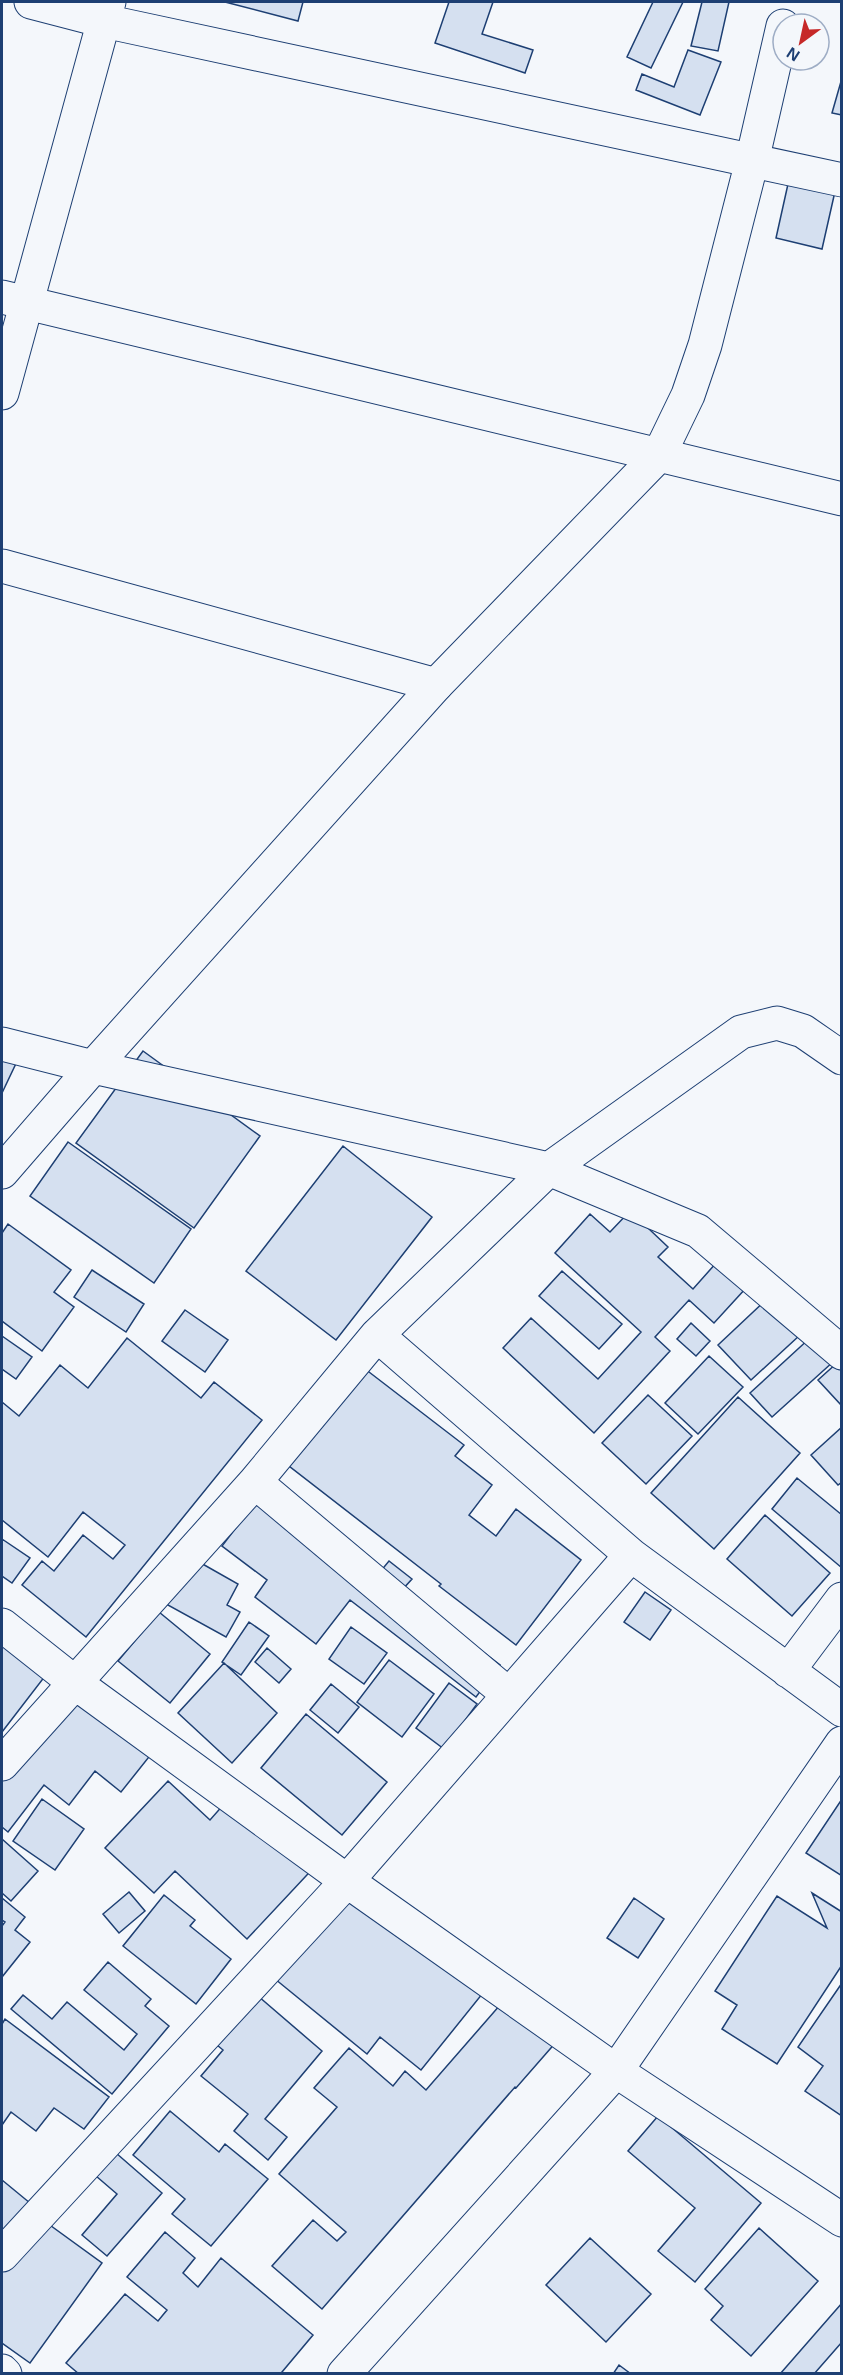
<svg xmlns="http://www.w3.org/2000/svg" width="843" height="2375" viewBox="0 0 843 2375" font-family="Arial,sans-serif">
<rect width="100%" height="100%" fill="#f4f7fb"/>
<path fill="#d5e0f0" stroke="#1d3f73" stroke-width="1.5" d="M 225,2 L 303,2 L 298,21 Z
M 449,2 L 493,2 L 482,34 L 533,50 L 525,73 L 435,43 Z
M 653,2 L 683,2 L 651,68 L 627,57 Z
M 702,2 L 729,2 L 718,51 L 691,46 Z
M 688,50 L 721,62 L 700,115 L 636,90 L 642,74 L 674,87 Z
M 842,78 L 842,115 L 832,113 Z
M 790,175 L 836,187 L 822,249 L 776,238 Z
M 2,1046 L 20,1055 L 2,1093 Z
M 143,1051 L 260,1136 L 194,1228 L 76,1143 Z
M 68,1142 L 191,1229 L 154,1283 L 30,1196 Z
M 343,1146 L 432,1217 L 336,1340 L 246,1271 Z
M 630,1211 L 668,1247 L 658,1257 L 693,1289 L 717,1262 L 746,1288 L 714,1323 L 689,1300 L 655,1337 L 670,1351 L 594,1433 L 503,1348 L 531,1318 L 598,1379 L 641,1332 L 555,1253 L 590,1214 L 610,1232 Z
M 8,1224 L 71,1270 L 54,1292 L 74,1307 L 42,1351 L 2,1321 L 2,1233 Z
M 92,1270 L 144,1304 L 126,1332 L 74,1297 Z
M 562,1271 L 622,1324 L 599,1349 L 539,1296 Z
M 767,1299 L 800,1335 L 751,1380 L 718,1345 Z
M 185,1310 L 228,1340 L 205,1372 L 162,1341 Z
M 691,1323 L 710,1341 L 696,1356 L 677,1339 Z
M 2,1336 L 32,1357 L 16,1379 L 2,1369 Z
M 811,1337 L 834,1361 L 772,1417 L 750,1393 Z
M 127,1338 L 201,1398 L 214,1382 L 262,1420 L 86,1637 L 22,1585 L 42,1561 L 54,1571 L 83,1535 L 113,1559 L 125,1545 L 83,1512 L 48,1557 L 2,1520 L 2,1402 L 19,1416 L 60,1365 L 88,1388 Z
M 709,1356 L 743,1387 L 698,1434 L 665,1403 Z
M 356,1362 L 464,1445 L 455,1456 L 492,1485 L 469,1515 L 496,1536 L 516,1509 L 581,1560 L 516,1645 L 439,1586 L 441,1584 L 280,1459 Z
M 838,1362 L 842,1366 L 842,1406 L 818,1380 Z
M 648,1395 L 692,1436 L 646,1484 L 602,1443 Z
M 738,1397 L 800,1453 L 714,1549 L 651,1493 Z
M 842,1427 L 842,1482 L 838,1485 L 811,1455 Z
M 797,1478 L 842,1515 L 842,1568 L 772,1509 Z
M 268,1486 L 380,1572 L 389,1561 L 412,1579 L 402,1590 L 500,1665 L 476,1697 L 350,1600 L 316,1644 L 255,1597 L 267,1580 L 222,1546 Z
M 765,1515 L 830,1573 L 792,1616 L 727,1559 Z
M 2,1539 L 30,1558 L 12,1583 L 2,1576 Z
M 192,1558 L 238,1584 L 227,1605 L 240,1612 L 226,1637 L 166,1604 Z
M 645,1592 L 671,1610 L 650,1640 L 624,1622 Z
M 159,1612 L 210,1654 L 170,1703 L 118,1661 Z
M 2,1613 L 59,1658 L 2,1732 Z
M 249,1622 L 269,1636 L 241,1675 L 222,1662 Z
M 351,1627 L 387,1653 L 364,1684 L 329,1659 Z
M 267,1648 L 291,1669 L 279,1683 L 255,1662 Z
M 389,1660 L 434,1694 L 402,1737 L 357,1702 Z
M 224,1663 L 277,1713 L 232,1763 L 178,1713 Z
M 86,1670 L 168,1733 L 121,1792 L 95,1771 L 69,1805 L 44,1785 L 8,1832 L 2,1827 L 2,1778 Z
M 449,1683 L 477,1704 L 444,1749 L 416,1728 Z
M 331,1684 L 359,1707 L 338,1733 L 310,1710 Z
M 306,1714 L 387,1782 L 342,1835 L 261,1768 Z
M 168,1781 L 210,1820 L 240,1786 L 320,1861 L 247,1939 L 175,1871 L 154,1893 L 105,1848 Z
M 42,1799 L 84,1829 L 55,1870 L 13,1841 Z
M 842,1799 L 842,1876 L 806,1853 Z
M 2,1839 L 38,1871 L 11,1901 L 2,1893 Z
M 348,1888 L 487,1988 L 421,2070 L 380,2037 L 367,2054 L 275,1979 Z
M 129,1892 L 145,1911 L 119,1933 L 103,1914 Z
M 812,1893 L 842,1912 L 842,1965 L 777,2064 L 722,2029 L 737,2005 L 715,1991 L 777,1896 L 827,1928 Z
M 164,1895 L 195,1920 L 190,1926 L 231,1959 L 196,2004 L 123,1946 Z
M 2,1898 L 25,1917 L 15,1930 L 30,1942 L 2,1977 L 2,1926 L 5,1922 L 2,1920 Z
M 634,1898 L 664,1919 L 638,1958 L 607,1938 Z
M 108,1962 L 151,1999 L 145,2006 L 169,2026 L 112,2094 L 11,2009 L 23,1995 L 52,2019 L 67,2002 L 124,2050 L 137,2034 L 84,1990 Z
M 842,1983 L 842,2116 L 805,2091 L 823,2066 L 798,2047 Z
M 258,1996 L 322,2051 L 265,2119 L 287,2137 L 268,2160 L 234,2131 L 248,2114 L 201,2076 L 223,2050 L 217,2045 Z
M 507,1997 L 557,2041 L 516,2088 L 515,2087 L 322,2309 L 272,2266 L 313,2220 L 337,2241 L 346,2232 L 279,2174 L 337,2107 L 314,2088 L 349,2048 L 393,2086 L 405,2071 L 426,2090 Z
M 5,2019 L 109,2097 L 84,2129 L 54,2108 L 36,2131 L 11,2112 L 2,2125 L 2,2024 Z
M 170,2111 L 219,2152 L 225,2144 L 268,2179 L 211,2246 L 172,2214 L 185,2199 L 133,2155 Z
M 658,2116 L 761,2203 L 695,2282 L 658,2251 L 695,2208 L 628,2151 Z
M 116,2153 L 162,2193 L 107,2256 L 82,2235 L 117,2194 L 96,2176 Z
M 2,2180 L 30,2203 L 2,2239 Z
M 36,2215 L 102,2263 L 30,2363 L 2,2343 L 2,2263 Z
M 759,2228 L 818,2281 L 751,2356 L 711,2320 L 723,2306 L 705,2289 Z
M 165,2232 L 195,2258 L 183,2273 L 198,2287 L 221,2258 L 313,2335 L 282,2372 L 284,2374 L 79,2374 L 66,2363 L 125,2294 L 158,2321 L 167,2310 L 127,2277 Z
M 590,2238 L 651,2294 L 606,2342 L 546,2285 Z
M 842,2303 L 842,2342 L 814,2374 L 780,2374 Z
M 619,2365 L 631,2374 L 613,2374 Z"/>
<g fill="none" stroke-linecap="round" stroke-linejoin="round">
<g stroke="#1d3f73" stroke-width="35">
<path id="minor" d="M 31,2 L 104,21 L 842,180
M 2,297 L 842,499
M 2,393 L 109,2
M 2,566 L 436,685
M 549,1169 L 698,1231 L 842,1353
M 549,1169 L 741,1032 L 777,1023 L 803,1031 L 842,1058
M 2,1172 L 93,1067 L 549,1169 L 377,1335 L 255,1482 L 2,1764
M 377,1335 L 631,1555 L 842,1710
M 255,1482 L 509,1695
M 2,1625 L 74,1682 L 347,1881 L 616,2071 L 842,2220
M 788,1671 L 842,1599
M 2,2255 L 347,1881 L 631,1555
M 2,2371 L 5,2374
M 344,2374 L 616,2071 L 842,1743"/>
</g>
<g stroke="#1d3f73" stroke-width="35">
<path id="tertiary" d="M 2,1044 L 93,1067 L 436,685 L 659,455 L 688,395 L 705,345 L 752,161 L 783,26"/>
</g>
<use href="#minor" stroke="#f4f7fb" stroke-width="33"/>
<use href="#tertiary" stroke="#f4f7fb" stroke-width="33"/>
</g>
<rect width="843" height="2375" fill="none" stroke="#1d3f73" stroke-width="6"/>
<g transform="translate(801 42) rotate(213)"><circle r="28" fill="#f4f7fb" stroke="#9eadc5" stroke-width="1.5"/>
<path d="M0-4.5L10 22L0 15L-10 22Z" fill="#c62828"/>
<text y="-9" font-size="16" font-weight="bold" text-anchor="middle" fill="#1d3f73">N</text>
</g>
</svg>
